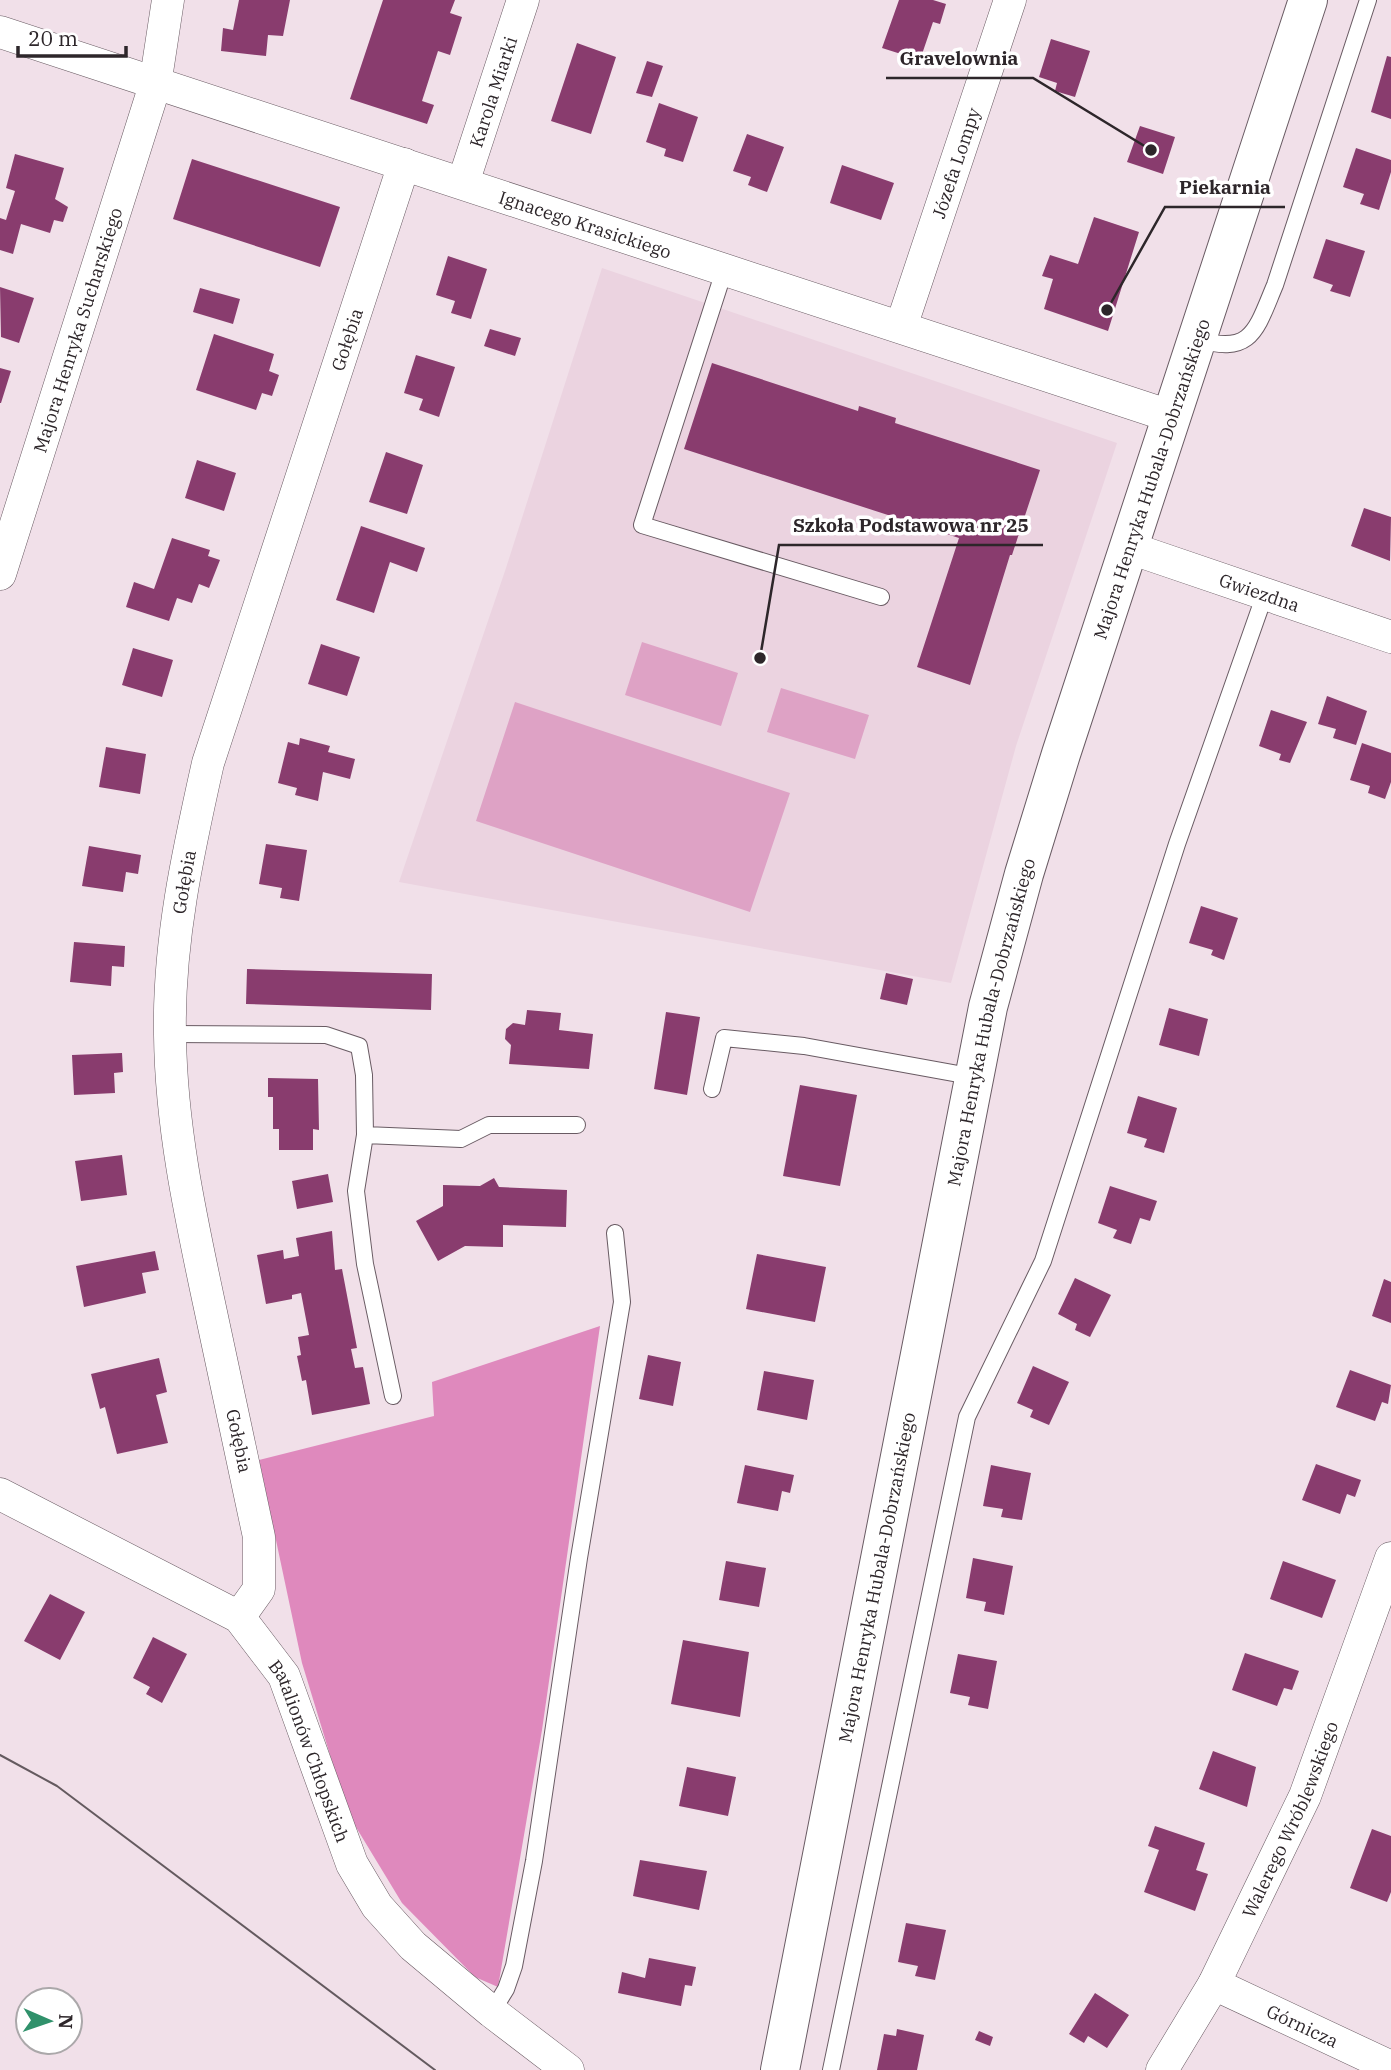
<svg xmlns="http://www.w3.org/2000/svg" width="1391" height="2070" viewBox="0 0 1391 2070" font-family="'IBM Plex Serif',serif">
<rect width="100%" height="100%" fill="#f1e0e9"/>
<path fill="#ebd3e0" d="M 602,268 L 1117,443 L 1016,746 L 951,983 L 399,882 L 505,571 Z"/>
<path fill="#dea2c5" d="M 642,642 L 738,673 L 721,726 L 625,695 Z
M 781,688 L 869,715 L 855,759 L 767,732 Z
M 515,702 L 790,793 L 750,912 L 476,821 Z"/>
<path fill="#df89bd" d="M 600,1326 L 542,1730 L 498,1987 L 475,1977 L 402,1903 L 348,1814 L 302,1663 L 259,1460 L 434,1416 L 432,1382 Z"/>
<path fill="#893c6e" d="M 239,0 L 290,0 L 283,36 L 268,35 L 266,56 L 221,51 L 223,28 L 233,30 Z
M 383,0 L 455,0 L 450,13 L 462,17 L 450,55 L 438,51 L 422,101 L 434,105 L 427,124 L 350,99 Z
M 899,0 L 933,0 L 946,4 L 940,24 L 933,22 L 920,60 L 882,48 Z
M 1051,39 L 1090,51 L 1075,97 L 1055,91 L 1057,83 L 1039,77 Z
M 577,43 L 616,57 L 591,134 L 551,121 Z
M 1387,56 L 1391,57 L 1391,119 L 1371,112 Z
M 647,61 L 663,66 L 652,97 L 636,93 Z
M 659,103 L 698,117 L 683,162 L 664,156 L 666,149 L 646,142 Z
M 1140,126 L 1175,137 L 1163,174 L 1127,162 Z
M 747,134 L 784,147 L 767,192 L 748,185 L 751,177 L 733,171 Z
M 1356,148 L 1391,160 L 1391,172 L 1379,210 L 1360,204 L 1364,194 L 1343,187 Z
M 15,154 L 64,168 L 55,199 L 68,207 L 63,222 L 54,220 L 50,233 L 21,224 L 13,254 L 0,250 L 0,218 L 6,220 L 15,191 L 6,188 Z
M 192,159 L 340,207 L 320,267 L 173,219 Z
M 842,165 L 894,183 L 881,220 L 830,203 Z
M 1094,217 L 1139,232 L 1108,331 L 1044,309 L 1053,279 L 1042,276 L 1050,255 L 1078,264 Z
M 1326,239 L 1365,251 L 1350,297 L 1330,291 L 1333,285 L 1313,278 Z
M 448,256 L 487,269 L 471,319 L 451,313 L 455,301 L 436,295 Z
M 0,287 L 34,298 L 19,343 L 1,337 Z
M 200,288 L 240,299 L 233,324 L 193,312 Z
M 490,329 L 521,338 L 515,356 L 484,346 Z
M 214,334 L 274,354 L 269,371 L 279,375 L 272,396 L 262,393 L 256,410 L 196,390 Z
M 416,355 L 455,367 L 439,417 L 419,410 L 423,399 L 404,393 Z
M 712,363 L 858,411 L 859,406 L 896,418 L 895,423 L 1040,470 L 1012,555 L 1010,555 L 970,685 L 917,667 L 959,538 L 684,449 Z
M 0,368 L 11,371 L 1,403 L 0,403 Z
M 386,452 L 423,465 L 407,514 L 369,502 Z
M 197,460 L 236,473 L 224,511 L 185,498 Z
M 1364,508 L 1391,517 L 1390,561 L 1351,546 Z
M 361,526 L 425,548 L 417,572 L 390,562 L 374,613 L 336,600 Z
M 172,538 L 210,550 L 208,556 L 220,560 L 209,588 L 199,584 L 192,603 L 177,598 L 169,621 L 126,607 L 134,582 L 154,589 Z
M 321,644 L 360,657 L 347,696 L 308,684 Z
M 133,648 L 173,660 L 162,697 L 122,685 Z
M 1327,696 L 1367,711 L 1356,745 L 1333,738 L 1336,729 L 1318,724 Z
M 1271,710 L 1307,722 L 1290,763 L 1279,760 L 1281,754 L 1259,746 Z
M 300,738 L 330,746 L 328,752 L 355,759 L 350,779 L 323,772 L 318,801 L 295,795 L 297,788 L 278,783 L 288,742 L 299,745 Z
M 1362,743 L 1391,753 L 1391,782 L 1385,799 L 1368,793 L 1370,786 L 1350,780 Z
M 106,747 L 146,754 L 140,794 L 99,787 Z
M 266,844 L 307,850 L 299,901 L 280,898 L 282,888 L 259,884 Z
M 89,846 L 141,855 L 138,874 L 126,872 L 123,892 L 82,886 Z
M 1201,906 L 1238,918 L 1224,960 L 1211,955 L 1213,950 L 1189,943 Z
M 74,942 L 125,946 L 124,967 L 112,966 L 111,986 L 70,982 Z
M 247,969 L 432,974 L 431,1010 L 246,1004 Z
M 886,973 L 913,979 L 907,1005 L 880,999 Z
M 1169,1008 L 1208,1019 L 1199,1056 L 1159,1045 Z
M 527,1010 L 561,1013 L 559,1030 L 593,1034 L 589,1069 L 509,1064 L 511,1045 L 505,1039 L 506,1029 L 513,1023 L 525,1025 Z
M 666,1012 L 700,1017 L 687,1095 L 654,1089 Z
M 122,1053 L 123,1072 L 114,1073 L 115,1093 L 74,1095 L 72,1055 Z
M 268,1078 L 318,1079 L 319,1130 L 313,1129 L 313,1150 L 279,1150 L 279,1129 L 273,1129 L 273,1097 L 268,1097 Z
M 800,1085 L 857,1095 L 840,1186 L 783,1176 Z
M 1138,1096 L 1177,1108 L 1164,1153 L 1144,1147 L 1147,1139 L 1127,1133 Z
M 122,1155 L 127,1195 L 81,1201 L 75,1161 Z
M 328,1174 L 333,1202 L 297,1209 L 292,1181 Z
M 494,1178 L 499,1187 L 567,1190 L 566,1227 L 503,1225 L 503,1247 L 465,1246 L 438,1261 L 416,1221 L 443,1206 L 443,1185 L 480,1186 Z
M 1110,1186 L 1157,1201 L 1150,1221 L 1140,1218 L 1131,1244 L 1113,1238 L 1117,1230 L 1098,1223 Z
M 332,1231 L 335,1270 L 342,1269 L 357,1348 L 351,1349 L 355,1368 L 363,1367 L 370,1404 L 312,1415 L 306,1380 L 302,1381 L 297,1356 L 301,1355 L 298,1337 L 309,1335 L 301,1293 L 292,1295 L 292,1299 L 266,1304 L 257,1255 L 283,1250 L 284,1259 L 299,1256 L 296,1238 Z
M 155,1251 L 159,1270 L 142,1273 L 146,1293 L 84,1307 L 76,1266 Z
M 757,1254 L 826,1267 L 815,1322 L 746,1309 Z
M 1075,1278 L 1111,1295 L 1090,1337 L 1075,1330 L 1077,1324 L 1058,1314 Z
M 1384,1279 L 1391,1282 L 1391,1323 L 1372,1316 Z
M 648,1355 L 681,1362 L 673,1406 L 639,1399 Z
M 159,1358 L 167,1392 L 156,1395 L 168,1443 L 117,1454 L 105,1407 L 100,1409 L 91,1374 Z
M 1033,1366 L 1069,1382 L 1049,1425 L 1030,1417 L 1033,1410 L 1017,1403 Z
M 1350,1370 L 1391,1385 L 1388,1404 L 1382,1402 L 1375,1421 L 1336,1407 Z
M 764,1371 L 814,1380 L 807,1420 L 757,1410 Z
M 1316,1464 L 1361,1480 L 1355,1497 L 1347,1494 L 1340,1514 L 1302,1500 Z
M 745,1465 L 794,1475 L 790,1493 L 782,1491 L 778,1511 L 737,1503 Z
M 991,1465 L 1031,1473 L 1022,1520 L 1001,1517 L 1003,1509 L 983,1506 Z
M 973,1558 L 1013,1566 L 1004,1615 L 984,1611 L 986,1602 L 966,1598 Z
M 726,1561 L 766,1568 L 759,1607 L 719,1600 Z
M 1283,1561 L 1336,1580 L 1322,1618 L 1270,1599 Z
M 50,1594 L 85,1612 L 60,1660 L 24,1641 Z
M 153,1637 L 187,1654 L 162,1703 L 146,1694 L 150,1687 L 133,1678 Z
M 683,1640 L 749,1652 L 740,1717 L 671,1704 Z
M 1245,1653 L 1299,1671 L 1292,1690 L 1284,1688 L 1277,1706 L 1232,1690 Z
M 958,1654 L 997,1661 L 988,1709 L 968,1705 L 970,1697 L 950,1693 Z
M 1213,1751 L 1256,1767 L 1247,1807 L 1199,1789 Z
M 687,1767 L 736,1777 L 728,1816 L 679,1806 Z
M 1155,1826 L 1205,1843 L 1196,1870 L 1208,1874 L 1195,1911 L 1144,1892 L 1159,1850 L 1148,1846 Z
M 1372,1829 L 1391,1836 L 1391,1892 L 1387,1902 L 1350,1888 Z
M 640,1860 L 707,1871 L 699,1910 L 633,1896 Z
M 906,1923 L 946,1930 L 935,1980 L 915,1976 L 918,1966 L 898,1962 Z
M 649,1958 L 696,1967 L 692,1986 L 685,1985 L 681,2006 L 618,1993 L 622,1972 L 645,1978 Z
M 1095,1993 L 1129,2015 L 1107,2048 L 1088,2036 L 1084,2043 L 1069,2034 Z
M 897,2029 L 924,2035 L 917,2070 L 877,2070 L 884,2034 L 896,2036 Z
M 979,2031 L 993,2037 L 990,2046 L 975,2040 Z"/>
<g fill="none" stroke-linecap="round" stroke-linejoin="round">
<g stroke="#695b63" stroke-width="18">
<path id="service" d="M 725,268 L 642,525 L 881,597
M 1197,339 C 1252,356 1256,330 1275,285 L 1368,0
M 170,1034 L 326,1035 L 359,1046 L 364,1075 L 365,1135 L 356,1191 L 365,1264 L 393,1396
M 712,1089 L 724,1038 L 804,1046 L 975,1077
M 365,1135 L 461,1139 L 489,1125 L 577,1125
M 492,2012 L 506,1989 L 514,1966 L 534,1861 L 579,1558 L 622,1302 L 615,1233
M 831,2070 L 967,1417 L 1043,1261 L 1177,844 L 1265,594"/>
</g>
<g stroke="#695b63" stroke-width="33">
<g id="minor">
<path id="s1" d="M 0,32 L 1170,416"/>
<path id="s2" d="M 463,183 L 523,0"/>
<path id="s3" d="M 901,327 L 1010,0"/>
<path id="s4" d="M 1127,547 L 1391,637"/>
<path id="s5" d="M 0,574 L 155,85 L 168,0"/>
<path id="s6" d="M 0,1494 L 239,1617 L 284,1676 L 352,1864 L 377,1906 L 413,1946 L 492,2012 L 568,2070"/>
<path id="s7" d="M 239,1617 L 259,1589 L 259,1537 C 242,1459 226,1381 209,1303 C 190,1214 171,1126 170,1035 C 168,943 188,852 208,763 L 404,164"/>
<path id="s8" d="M 1214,1984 L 1391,2067"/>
<path id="s9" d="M 1162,2070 L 1214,1984 L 1305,1796 L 1391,1558"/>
</g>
</g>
<g stroke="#695b63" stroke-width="40">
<g id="tertiary">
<path id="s10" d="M 780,2070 L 988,1007 L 1024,874 L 1061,754 L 1308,0"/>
</g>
</g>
<use href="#service" stroke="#fff" stroke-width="16"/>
<use href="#minor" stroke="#fff" stroke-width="32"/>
<use href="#tertiary" stroke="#fff" stroke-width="38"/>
<path stroke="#645a5f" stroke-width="2" d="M 0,1755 L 57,1786 L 435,2070"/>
</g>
<g text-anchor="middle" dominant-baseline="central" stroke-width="7" stroke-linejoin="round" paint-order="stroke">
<g font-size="18" fill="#2d262a" stroke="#fff">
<text stroke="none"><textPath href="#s2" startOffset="96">Karola Miarki</textPath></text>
<text stroke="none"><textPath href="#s3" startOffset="173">Józefa Lompy</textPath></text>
<text stroke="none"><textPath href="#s1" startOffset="616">Ignacego Krasickiego</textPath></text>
<text stroke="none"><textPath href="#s5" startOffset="256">Majora Henryka Sucharskiego</textPath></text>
<text stroke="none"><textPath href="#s7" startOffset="1318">Gołębia</textPath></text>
<text stroke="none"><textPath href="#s10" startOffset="1636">Majora Henryka Hubala-Dobrzańskiego</textPath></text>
<text stroke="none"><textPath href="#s4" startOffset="140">Gwiezdna</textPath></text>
<text stroke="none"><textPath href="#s7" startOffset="751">Gołębia</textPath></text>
<text stroke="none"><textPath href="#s10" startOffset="1069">Majora Henryka Hubala-Dobrzańskiego</textPath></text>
<text transform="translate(239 1441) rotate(78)">Gołębia</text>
<text stroke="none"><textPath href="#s10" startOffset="502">Majora Henryka Hubala-Dobrzańskiego</textPath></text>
<text stroke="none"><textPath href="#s6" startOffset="422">Batalionów Chłopskich</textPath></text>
<text stroke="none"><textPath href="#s9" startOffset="282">Walerego Wróblewskiego</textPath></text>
<text stroke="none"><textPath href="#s8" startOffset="98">Górnicza</textPath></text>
</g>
</g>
<path fill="none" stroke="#2d262a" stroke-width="2.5" d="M1151 150L1033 78H886M1107 310L1165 207H1285M760 658L779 545H1043"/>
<g fill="#2d262a" stroke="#fff" stroke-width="2.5">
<circle cx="1151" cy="150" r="7"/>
<circle cx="1107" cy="310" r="7"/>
<circle cx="760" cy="658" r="7"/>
</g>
<g font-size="19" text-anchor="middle" font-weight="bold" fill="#2d262a" stroke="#fff" stroke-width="7" stroke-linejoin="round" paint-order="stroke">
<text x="959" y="65">Gravelownia</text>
<text x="1225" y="194">Piekarnia</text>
<text x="911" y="532">Szkoła Podstawowa nr 25</text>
</g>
<g transform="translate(49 2021) rotate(92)"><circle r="33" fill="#ffffff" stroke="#aba8aa" stroke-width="2"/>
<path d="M0-5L12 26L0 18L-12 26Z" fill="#30916b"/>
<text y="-10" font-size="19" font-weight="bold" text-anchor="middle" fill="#2d262a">N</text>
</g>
<path d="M18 46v10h108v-10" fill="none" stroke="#2d262a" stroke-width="3.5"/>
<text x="28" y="46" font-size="21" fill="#2d262a" stroke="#ffffff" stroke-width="5" paint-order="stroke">20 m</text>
</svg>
